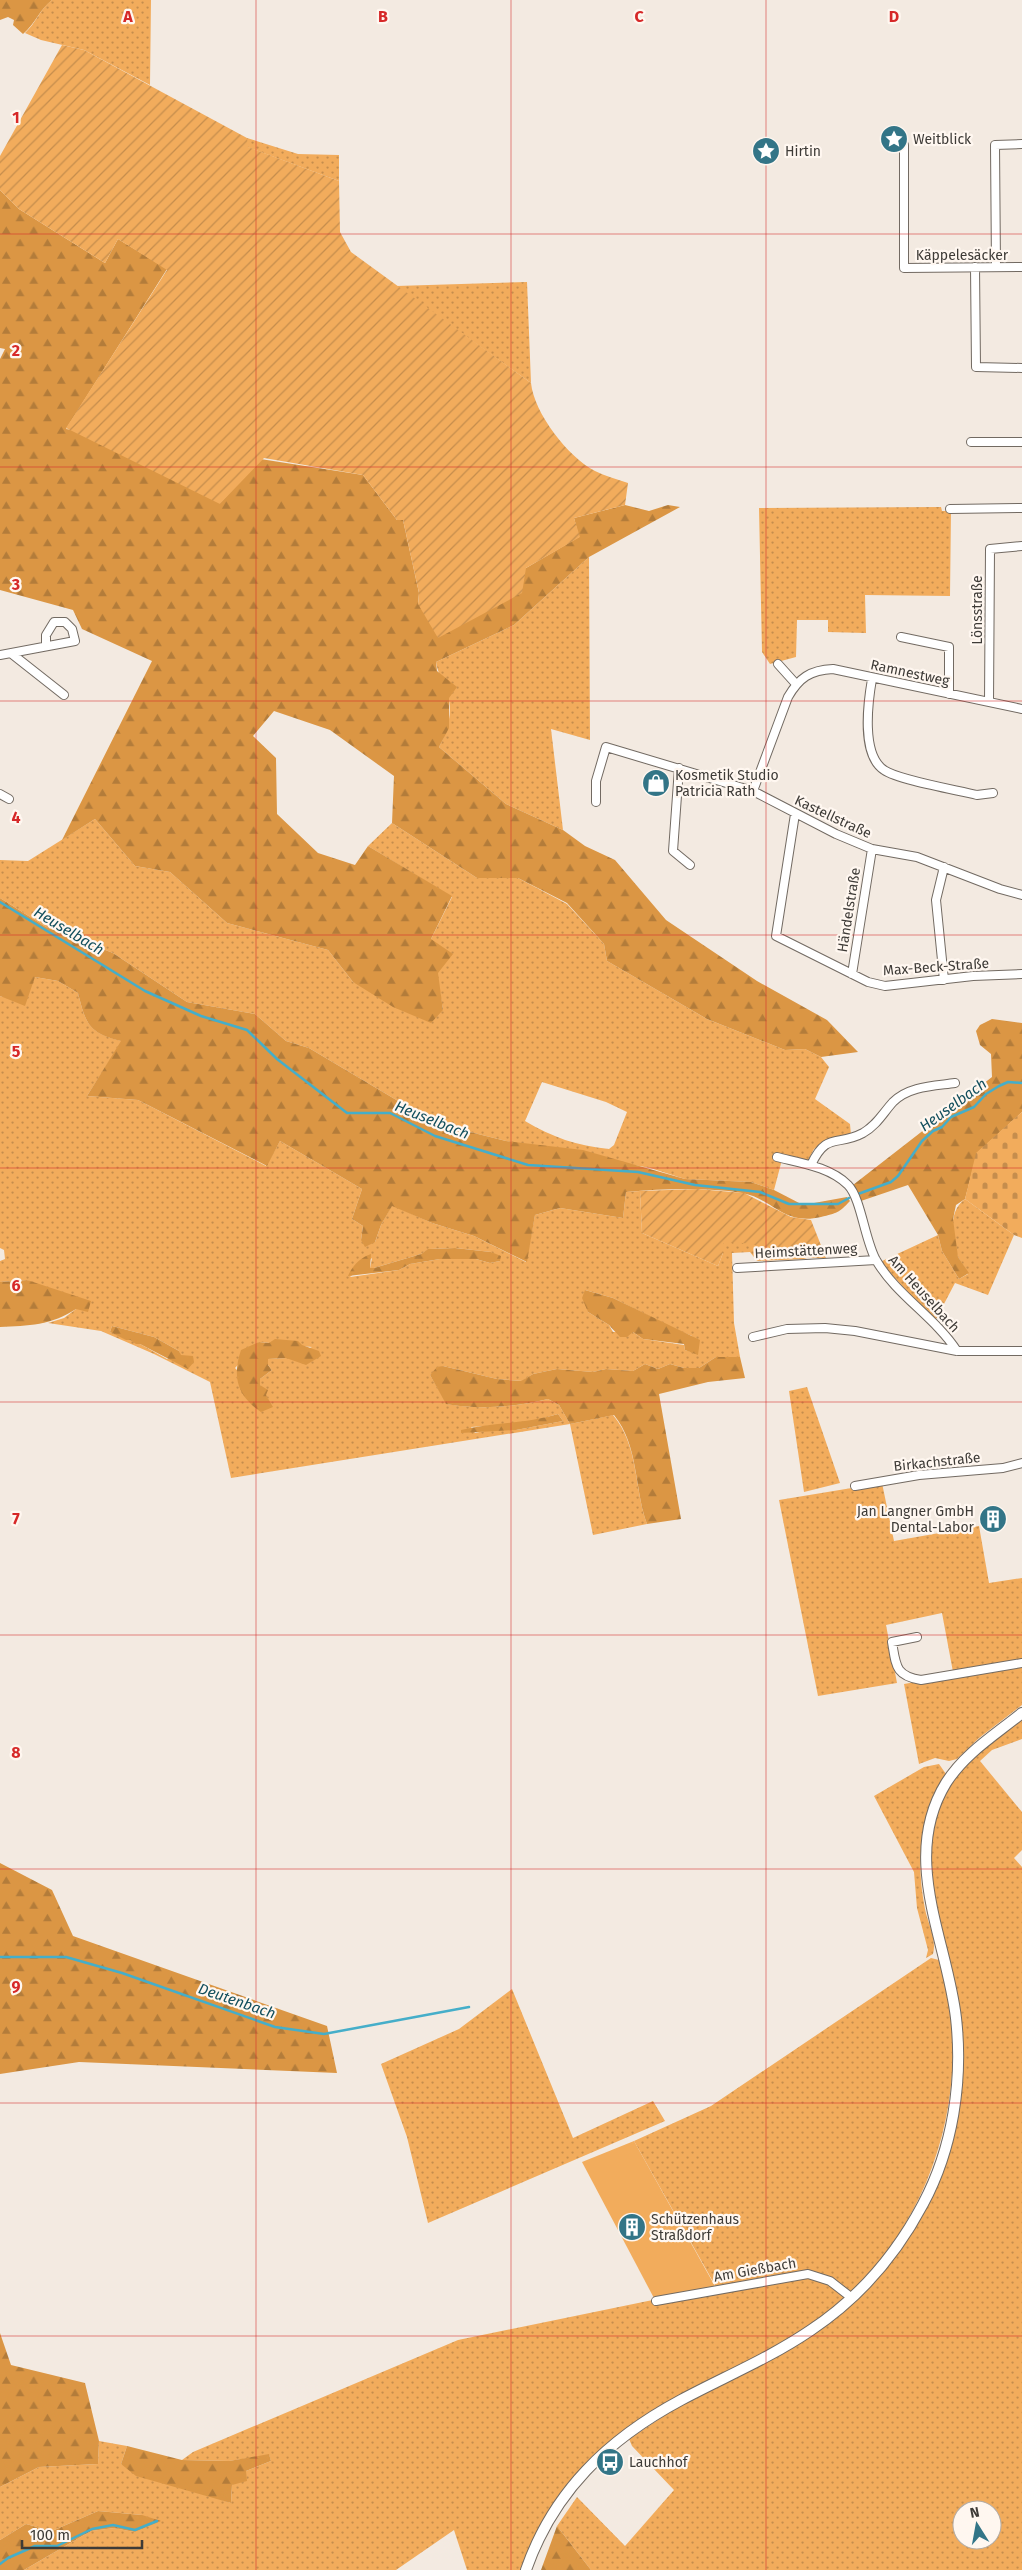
<svg xmlns="http://www.w3.org/2000/svg" width="1022" height="2570" viewBox="0 0 1022 2570" font-family="'Fira Sans',sans-serif">
<defs>
<pattern id="grass-dots" width="8" height="8" patternUnits="userSpaceOnUse" patternTransform="scale(1.25)"><rect width="8" height="8" fill="#f2ac5c"/><path d="M2 2h.1M6 6h.1" fill="none" stroke="#c58d4d" stroke-width="1.8" stroke-linecap="round"/></pattern>
<pattern id="forest-firs" width="22" height="20" patternUnits="userSpaceOnUse" patternTransform="scale(1.25)"><rect width="22" height="20" fill="#db9644"/><path d="M5 1l3.5 6h-7zM16 11l3.5 6h-7z" fill="#b37c3a"/></pattern>
<pattern id="cemetery-stones" width="16" height="16" patternUnits="userSpaceOnUse" patternTransform="scale(1.25)"><rect width="16" height="16" fill="#f2ac5c"/><path d="M2 7V4a2 2 0 0 1 4 0v3zM10 15v-3a2 2 0 0 1 4 0v3z" fill="#c58d4d"/></pattern>
<pattern id="garden-furrows" width="10" height="10" patternUnits="userSpaceOnUse" patternTransform="scale(1.25)"><rect width="10" height="10" fill="#f2ac5c"/><path d="M-1 1l2-2M0 10L10 0M9 11l2-2" fill="none" stroke="#c58d4d"/></pattern>
</defs>
<rect width="100%" height="100%" fill="#f3eae1"/>
<path fill="url(#grass-dots)" fill-rule="evenodd" d="M 52,0 L 151,0 L 150,85 L 84,50 L 41,40 L 25,33 C 36,23 40,9 52,0 Z
M 247,138 L 298,154 L 339,155 L 339,181 L 247,147 Z
M 527,282 L 531,383 L 396,286 Z
M 941,507 L 942,511 L 951,511 L 950,596 L 865,595 L 866,633 L 828,632 L 828,620 L 797,620 L 796,657 L 770,664 L 762,652 L 759,508 Z
M 589,557 L 590,740 L 551,729 L 563,830 L 506,804 L 439,747 C 447,732 453,714 448,696 C 445,684 438,675 436,662 L 514,625 Z
M 95,819 L 135,866 L 170,872 L 227,923 L 328,950 L 353,982 L 443,1010 L 431,939 L 452,897 L 368,846 L 392,823 L 477,878 L 518,878 L 567,904 L 604,944 L 607,961 L 707,1019 L 785,1050 L 805,1049 L 821,1057 L 829,1067 L 815,1099 L 850,1124 L 851,1135 L 827,1140 L 814,1149 L 807,1162 L 783,1156 L 774,1190 L 751,1182 L 685,1179 L 650,1168 L 506,1141 L 446,1126 L 425,1117 L 309,1048 L 286,1041 L 255,1014 L 187,1002 L 113,953 L 46,927 L 0,898 L 0,860 L 28,861 ZM 542,1082 L 606,1102 L 627,1112 L 614,1145 L 609,1149 C 577,1146 552,1137 525,1121 Z
M 35,977 L 58,981 L 78,993 C 86,1025 89,1033 122,1041 L 87,1096 L 138,1100 L 266,1166 L 280,1141 L 362,1189 L 352,1219 L 363,1226 L 361,1240 L 375,1242 L 381,1225 L 392,1205 L 432,1223 L 474,1236 L 526,1262 L 535,1215 L 560,1208 L 623,1218 L 626,1192 L 640,1191 L 642,1233 L 718,1266 L 723,1253 L 723,1242 L 738,1241 L 755,1244 L 807,1259 L 757,1261 L 750,1252 L 732,1253 L 734,1323 L 740,1357 L 716,1357 L 699,1368 L 684,1368 L 670,1364 L 658,1369 L 645,1364 L 633,1371 L 606,1369 L 593,1372 L 557,1369 L 533,1374 L 522,1381 L 497,1379 L 443,1366 L 430,1375 L 447,1404 C 481,1410 515,1407 548,1399 L 559,1405 L 570,1424 L 613,1415 C 639,1446 634,1488 647,1524 L 593,1535 L 570,1424 L 231,1478 L 210,1382 L 154,1354 L 101,1331 L 48,1323 L 64,1318 L 76,1309 L 27,1280 L 0,1282 L 0,1261 L 5,1259 L 4,1250 L 0,1248 L 0,996 L 3,997 ZM 455,1248 L 491,1252 L 500,1261 L 490,1263 L 476,1259 L 440,1259 L 410,1264 L 399,1270 L 350,1277 L 372,1258 L 370,1268 L 374,1268 L 421,1254 L 429,1249 ZM 585,1290 L 613,1298 L 677,1330 L 692,1336 L 698,1354 L 685,1350 L 684,1345 L 643,1339 L 633,1332 L 613,1332 L 609,1325 L 588,1312 ZM 112,1326 L 154,1337 L 179,1351 L 180,1355 L 167,1359 L 140,1344 L 110,1332 ZM 259,1342 L 312,1347 L 286,1358 L 268,1359 L 268,1365 L 272,1370 L 260,1379 L 260,1385 L 272,1407 L 235,1368 ZM 558,1414 L 563,1421 L 516,1430 L 493,1429 L 475,1433 L 471,1427 L 526,1423 Z
M 965,1199 L 1014,1235 L 988,1295 L 955,1283 L 935,1321 L 880,1262 L 938,1235 L 942,1251 L 959,1279 L 968,1274 C 966,1268 961,1263 958,1257 C 951,1239 948,1211 965,1199 Z
M 807,1387 L 840,1483 L 804,1492 L 789,1391 Z
M 882,1483 L 894,1541 L 979,1526 L 989,1583 L 1022,1578 L 1022,1659 L 953,1672 L 942,1613 L 886,1625 L 897,1683 L 818,1696 L 779,1500 Z
M 1022,1663 L 1022,1705 L 979,1738 L 957,1759 L 949,1761 L 935,1758 L 919,1764 L 904,1684 Z
M 1022,1718 L 1022,1739 L 992,1750 L 980,1761 L 1022,1812 L 1022,1850 L 1014,1858 L 1022,1867 L 1022,2570 L 591,2570 L 557,2526 L 577,2497 L 625,2546 L 674,2490 L 632,2446 L 629,2439 L 676,2408 L 786,2352 L 820,2330 L 850,2306 L 886,2267 L 949,2150 L 961,2099 L 963,2056 L 937,1922 L 929,1864 L 934,1821 L 947,1790 L 958,1775 L 975,1755 ZM 962,2510 L 992,2510 L 992,2540 L 962,2540 Z
M 939,1764 L 946,1774 C 921,1819 915,1858 925,1909 C 928,1924 937,1939 933,1954 L 926,1958 L 928,1950 L 917,1908 L 914,1872 L 874,1796 L 924,1767 Z
M 931,1958 L 939,1960 C 947,1991 954,2024 953,2056 C 950,2171 893,2275 795,2336 C 777,2348 757,2357 738,2367 C 632,2423 567,2452 520,2570 L 467,2570 L 454,2530 L 396,2570 L 24,2570 L 91,2531 L 114,2528 L 134,2532 L 142,2515 L 98,2511 L 52,2531 L 26,2524 L 0,2540 L 0,2487 L 39,2467 L 98,2464 L 99,2441 L 127,2446 L 121,2464 L 231,2503 L 232,2485 L 246,2471 L 271,2461 L 269,2455 L 229,2461 L 182,2460 L 193,2452 L 458,2340 L 716,2287 L 634,2141 L 711,2106 Z
M 512,1989 L 573,2138 L 653,2101 L 665,2121 L 428,2223 L 407,2137 L 381,2064 L 459,2029 Z"/>
<path fill="url(#forest-firs)" d="M 0,0 L 52,0 C 40,9 35,24 23,34 L 13,25 L 14,20 L 8,17 L 0,20 Z
M 0,190 L 19,209 L 105,263 L 118,239 L 167,269 L 66,429 L 363,475 L 397,520 L 403,520 L 419,593 L 418,604 L 526,568 L 579,537 L 574,518 L 625,505 L 649,511 L 668,505 L 680,507 L 589,557 L 514,625 L 436,662 L 437,671 L 457,687 L 449,698 L 449,728 L 439,747 L 506,804 L 563,830 L 585,846 L 615,860 L 666,920 L 757,981 L 827,1020 L 858,1052 L 821,1057 L 805,1049 L 785,1050 L 707,1019 L 607,961 L 604,944 L 567,903 L 518,878 L 477,878 L 392,823 L 394,776 L 330,730 L 274,711 L 253,736 L 276,758 L 277,814 L 318,853 L 355,865 L 368,846 L 452,896 L 431,939 L 453,954 L 438,973 L 443,1010 L 431,1023 L 393,1007 L 353,982 L 328,950 L 227,923 L 170,872 L 135,866 L 95,819 L 62,840 L 152,661 L 82,629 L 73,610 L 0,590 L 0,359 L 5,349 L 0,348 Z
M 0,898 L 46,927 L 113,953 L 187,1002 L 255,1014 L 286,1041 L 309,1048 L 425,1117 L 446,1126 L 506,1141 L 583,1150 L 685,1179 L 751,1182 L 774,1190 L 803,1205 L 847,1197 L 850,1201 C 839,1213 837,1213 821,1217 C 783,1226 772,1198 742,1193 C 704,1187 664,1189 626,1192 L 623,1218 L 560,1208 L 535,1215 L 527,1262 L 474,1236 L 432,1223 L 392,1206 L 381,1225 L 375,1242 L 365,1247 L 361,1240 L 363,1226 L 352,1219 L 362,1189 L 280,1141 L 267,1166 L 138,1100 L 87,1096 L 121,1041 C 89,1033 86,1025 78,993 L 58,981 L 35,977 L 25,1006 L 0,996 Z
M 992,1019 L 1022,1023 L 1022,1112 L 977,1153 L 965,1199 L 956,1205 L 953,1219 L 958,1257 L 969,1273 L 959,1279 L 942,1251 L 938,1235 L 908,1185 L 858,1202 L 853,1185 L 992,1077 L 991,1054 L 980,1045 L 976,1031 L 980,1025 Z
M 455,1248 L 491,1252 L 501,1256 L 500,1261 L 490,1263 L 476,1259 L 440,1259 L 410,1264 L 399,1270 L 348,1276 C 352,1266 361,1257 371,1254 L 370,1268 L 374,1268 L 421,1254 L 428,1249 Z
M 27,1280 L 91,1301 L 88,1312 L 76,1309 C 52,1325 28,1326 0,1327 L 0,1282 Z
M 585,1290 L 613,1298 L 700,1340 L 698,1355 L 685,1350 L 684,1344 L 643,1339 L 633,1332 L 627,1337 L 620,1337 L 609,1325 L 588,1312 L 582,1298 Z
M 112,1326 L 154,1337 L 179,1351 L 181,1355 L 193,1356 L 194,1362 L 188,1369 L 140,1344 L 136,1344 L 130,1340 L 126,1340 L 110,1332 Z
M 275,1339 L 298,1341 L 302,1345 L 319,1351 L 321,1356 L 306,1365 L 286,1358 L 268,1359 L 268,1365 L 272,1370 L 260,1379 L 260,1385 L 268,1390 L 266,1395 L 273,1407 L 261,1412 C 237,1396 232,1377 241,1350 L 259,1342 L 269,1343 Z
M 716,1357 L 740,1357 L 745,1378 L 708,1382 L 659,1394 L 681,1519 L 647,1524 C 634,1488 639,1446 614,1415 L 570,1424 L 559,1405 L 548,1399 C 515,1407 480,1410 446,1404 L 430,1375 L 437,1367 L 443,1366 L 497,1379 L 521,1381 L 533,1374 L 557,1369 L 593,1372 L 606,1369 L 633,1371 L 645,1364 L 658,1369 L 670,1364 L 684,1368 L 699,1368 Z
M 558,1414 L 563,1421 L 516,1430 L 461,1433 L 461,1430 C 493,1422 526,1424 558,1414 Z
M 0,1863 L 52,1890 L 73,1936 L 327,2026 L 337,2073 L 79,2062 L 0,2074 Z
M 0,2333 L 11,2365 L 85,2383 L 99,2441 L 98,2464 L 39,2467 L 0,2487 Z
M 127,2446 L 182,2460 L 229,2461 L 269,2454 L 271,2461 L 246,2471 L 247,2481 L 232,2485 L 231,2503 L 136,2476 L 121,2464 Z
M 98,2511 L 142,2515 L 161,2521 L 134,2532 L 114,2528 L 91,2531 L 24,2570 L 0,2570 L 0,2540 L 26,2524 L 52,2531 Z
M 557,2526 L 591,2570 L 541,2570 Z"/>
<path fill="url(#cemetery-stones)" d="M 1022,1112 L 1022,1238 L 1014,1235 L 965,1199 L 976,1153 Z"/>
<path fill="#f2ac5c" d="M 634,2141 L 716,2288 L 655,2300 L 582,2162 Z"/>
<path fill="url(#garden-furrows)" d="M 62,45 L 84,50 L 247,138 L 248,147 L 339,181 L 340,232 L 351,252 L 531,383 C 534,413 568,457 595,471 C 605,476 617,479 628,483 L 625,505 L 574,518 L 580,537 L 526,568 L 522,593 L 438,638 L 418,604 L 419,593 L 403,520 L 397,520 L 363,475 L 264,458 L 220,504 L 66,428 L 167,270 L 118,239 L 105,263 L 19,209 L 0,190 L 0,156 Z
M 697,1189 L 744,1193 L 791,1217 L 811,1220 L 826,1258 C 790,1260 759,1239 723,1243 L 723,1253 L 718,1266 L 642,1233 L 640,1191 Z"/>
<g fill="none" stroke-linecap="round" stroke-linejoin="round">
<path stroke="#45aec9" stroke-width="2.5" d="M 0,902 L 145,991 L 201,1016 L 247,1030 L 277,1059 L 347,1113 L 390,1113 L 435,1136 L 528,1165 L 638,1172 L 695,1185 L 760,1192 L 789,1204 L 838,1204 L 849,1198
M 858,1194 L 891,1182 L 898,1176 L 922,1141 L 933,1131 L 942,1127 L 951,1117 L 974,1107 L 986,1094 L 999,1086 L 1008,1082 L 1022,1083
M 0,1957 L 66,1957 L 122,1973 L 275,2027 L 324,2034 L 469,2007
M 0,2564 L 8,2558 L 35,2546 L 57,2546 L 92,2529 L 113,2525 L 135,2530 L 157,2521"/>
<g stroke="#726a62" stroke-width="10">
<path id="street" d="M 904,145 L 904,268 L 1022,267
M 975,267 L 976,367 L 1022,368
M 996,267 L 995,145 L 1022,144
M 971,442 L 1022,442
M 950,509 L 1022,508
M 901,637 L 949,647 L 949,694
M 12,654 L 64,695
M 0,655 L 75,641 L 72,629 L 65,622 L 54,622 L 46,635 L 46,646
M 778,664 L 796,684
M 872,679 C 868,702 861,755 884,770 C 898,780 957,790 977,795 L 993,793
M 989,702 L 990,549 L 1022,546
M 679,768 L 673,851 L 690,865
M 753,791 L 788,697 C 799,678 810,670 833,669 L 1022,709
M 0,794 L 9,799
M 596,802 L 596,781 L 606,747 L 753,791 L 836,834 L 872,849 L 917,857 L 1000,889 L 1022,895
M 795,814 L 776,936 L 868,982 L 885,986 L 973,976 L 1022,974
M 852,974 L 872,849
M 944,980 L 936,900 L 944,867
M 777,1157 C 801,1163 830,1167 848,1185 C 861,1198 865,1241 876,1260 C 896,1295 935,1317 957,1351
M 811,1165 C 827,1131 837,1147 863,1133 C 877,1125 883,1113 893,1102 C 909,1086 934,1086 955,1083
M 737,1268 L 876,1260
M 753,1337 L 787,1329 L 825,1328 L 855,1331 L 957,1351 L 1022,1351
M 855,1486 L 919,1475 L 1003,1468 L 1022,1463
M 917,1637 L 892,1642 C 896,1665 895,1676 921,1680 L 1022,1663
M 656,2301 L 808,2274 L 830,2281 L 852,2298"/>
</g>
<g stroke="#726a62" stroke-width="12">
<path id="secondary" d="M 526,2570 C 553,2492 608,2439 681,2400 C 724,2377 770,2358 811,2330 C 859,2298 896,2255 923,2204 C 953,2148 963,2081 956,2018 C 947,1940 900,1858 946,1783 C 965,1753 995,1735 1022,1713"/>
</g>
<use href="#street" stroke="#fff" stroke-width="8"/>
<use href="#secondary" stroke="#fff" stroke-width="10"/>
</g>
<path fill="none" stroke="#d62828" stroke-width="1" stroke-opacity="0.55" d="M 256,0 L 256,2570M 511,0 L 511,2570M 766,0 L 766,2570M 0,234 L 1022,234M 0,467 L 1022,467M 0,701 L 1022,701M 0,935 L 1022,935M 0,1168 L 1022,1168M 0,1402 L 1022,1402M 0,1635 L 1022,1635M 0,1869 L 1022,1869M 0,2103 L 1022,2103M 0,2336 L 1022,2336"/>
<defs>
<g id="sight-disc" transform="scale(1.4375)"><circle r="9.5" fill="#337587" stroke="#fff7f0"/><path d="M0-6L1.8-2.2L6-1.7L2.9 1.2L3.7 5.4L0 3.3L-3.7 5.4L-2.9 1.2L-6-1.7L-1.8-2.2Z" fill="#fff"/></g>
<g id="shop-disc" transform="scale(1.4375)"><circle r="9.5" fill="#337587" stroke="#fff7f0"/><path d="M-5-2.5h2.3a2.7 3.5 0 0 1 5.4 0H5L5.5 6h-11ZM-1.5-2.5h3a1.5 2.3 0 0 0-3 0Z" fill="#fff"/></g>
<g id="building-disc" transform="scale(1.4375)"><circle r="9.5" fill="#337587" stroke="#fff7f0"/><path d="M-4-6H4V6H1V3H-1V6H-4ZM-2.5-4.3h1.7v1.8h-1.7ZM.8-4.3h1.7v1.8H.8ZM-2.5-1h1.7V.8h-1.7ZM.8-1h1.7V.8H.8Z" fill="#fff"/></g>
<g id="bus-disc" transform="scale(1.4375)"><circle r="9.5" fill="#337587" stroke="#fff7f0"/><path d="M-5-6H5V4H4V6H2V4H-2V6H-4V4H-5ZM-3.5-4V0h7V-4ZM-3.5 1.2v1.5H-2V1.2ZM2 1.2v1.5H3.5V1.2Z" fill="#fff"/></g>
</defs>
<g fill-rule="evenodd">
<use href="#sight-disc" x="894" y="139"/>
<use href="#sight-disc" x="766" y="151"/>
<use href="#shop-disc" x="656" y="783"/>
<use href="#building-disc" x="993" y="1519"/>
<use href="#building-disc" x="632" y="2227"/>
<use href="#bus-disc" x="610" y="2462"/>
</g>
<g text-anchor="middle" dominant-baseline="central" stroke-width="4.5" stroke-linejoin="round" paint-order="stroke">
<g font-size="14" fill="#3e3b37" stroke="#fff7f0" text-anchor="start">
<text x="913" y="139">Weitblick</text>
<text x="785" y="151">Hirtin</text>
<text x="675" y="775">Kosmetik Studio<tspan x="675" dy="16">Patricia Rath</tspan></text>
<text x="974" y="1511" text-anchor="end">Jan Langner GmbH<tspan x="974" dy="16">Dental-Labor</tspan></text>
<text x="651" y="2219">Schützenhaus<tspan x="651" dy="16">Straßdorf</tspan></text>
<text x="629" y="2462">Lauchhof</text>
</g>
<g font-size="14" fill="#3e3b37" stroke="#fff7f0">
<text x="962" y="255">Käppelesäcker</text>
<text transform="translate(977 610) rotate(-90)">Lönsstraße</text>
<text transform="translate(910 673) rotate(12)">Ramnestweg</text>
<text transform="translate(833 817) rotate(25)">Kastellstraße</text>
<text transform="translate(849 910) rotate(-81)">Händelstraße</text>
<text transform="translate(936 967) rotate(-4)">Max-Beck-Straße</text>
<text transform="translate(806 1251) rotate(-3)">Heimstättenweg</text>
<text transform="translate(924 1294) rotate(48)">Am Heuselbach</text>
<text transform="translate(937 1462) rotate(-6)">Birkachstraße</text>
<text transform="translate(755 2270) rotate(-10)">Am Gießbach</text>
</g>
<g font-size="15" font-style="italic" fill="#134f5d" stroke="#fff7f0">
<text transform="translate(69 931) rotate(31)">Heuselbach</text>
<text transform="translate(953 1105) rotate(-36)">Heuselbach</text>
<text transform="translate(432 1120) rotate(22)">Heuselbach</text>
<text transform="translate(237 2001) rotate(19)">Deutenbach</text>
</g>
</g>
<g font-size="16" text-anchor="middle" font-weight="bold" fill="#d62828" stroke="#fff7f0" stroke-width="4.5" stroke-linejoin="round" paint-order="stroke">
<text x="128" y="22">A</text>
<text x="383" y="22">B</text>
<text x="639" y="22">C</text>
<text x="894" y="22">D</text>
<text x="16" y="123">1</text>
<text x="16" y="356">2</text>
<text x="16" y="590">3</text>
<text x="16" y="823">4</text>
<text x="16" y="1057">5</text>
<text x="16" y="1291">6</text>
<text x="16" y="1524">7</text>
<text x="16" y="1758">8</text>
<text x="16" y="1992">9</text>
</g>
<g transform="translate(977 2525) rotate(349)"><circle r="24" fill="#fff7f0" stroke="#b2aca6"/>
<path d="M0-4L9 19L0 12L-9 19Z" fill="#337587"/>
<text y="-8" font-size="14" font-weight="bold" text-anchor="middle" fill="#3e3b37">N</text>
</g>
<path d="M22 2540v8h120v-8" fill="none" stroke="#3e3b37" stroke-width="2.5"/>
<text x="30" y="2540" font-size="15" fill="#3e3b37" stroke="#fff7f0" stroke-width="4" paint-order="stroke">100 m</text>
</svg>
